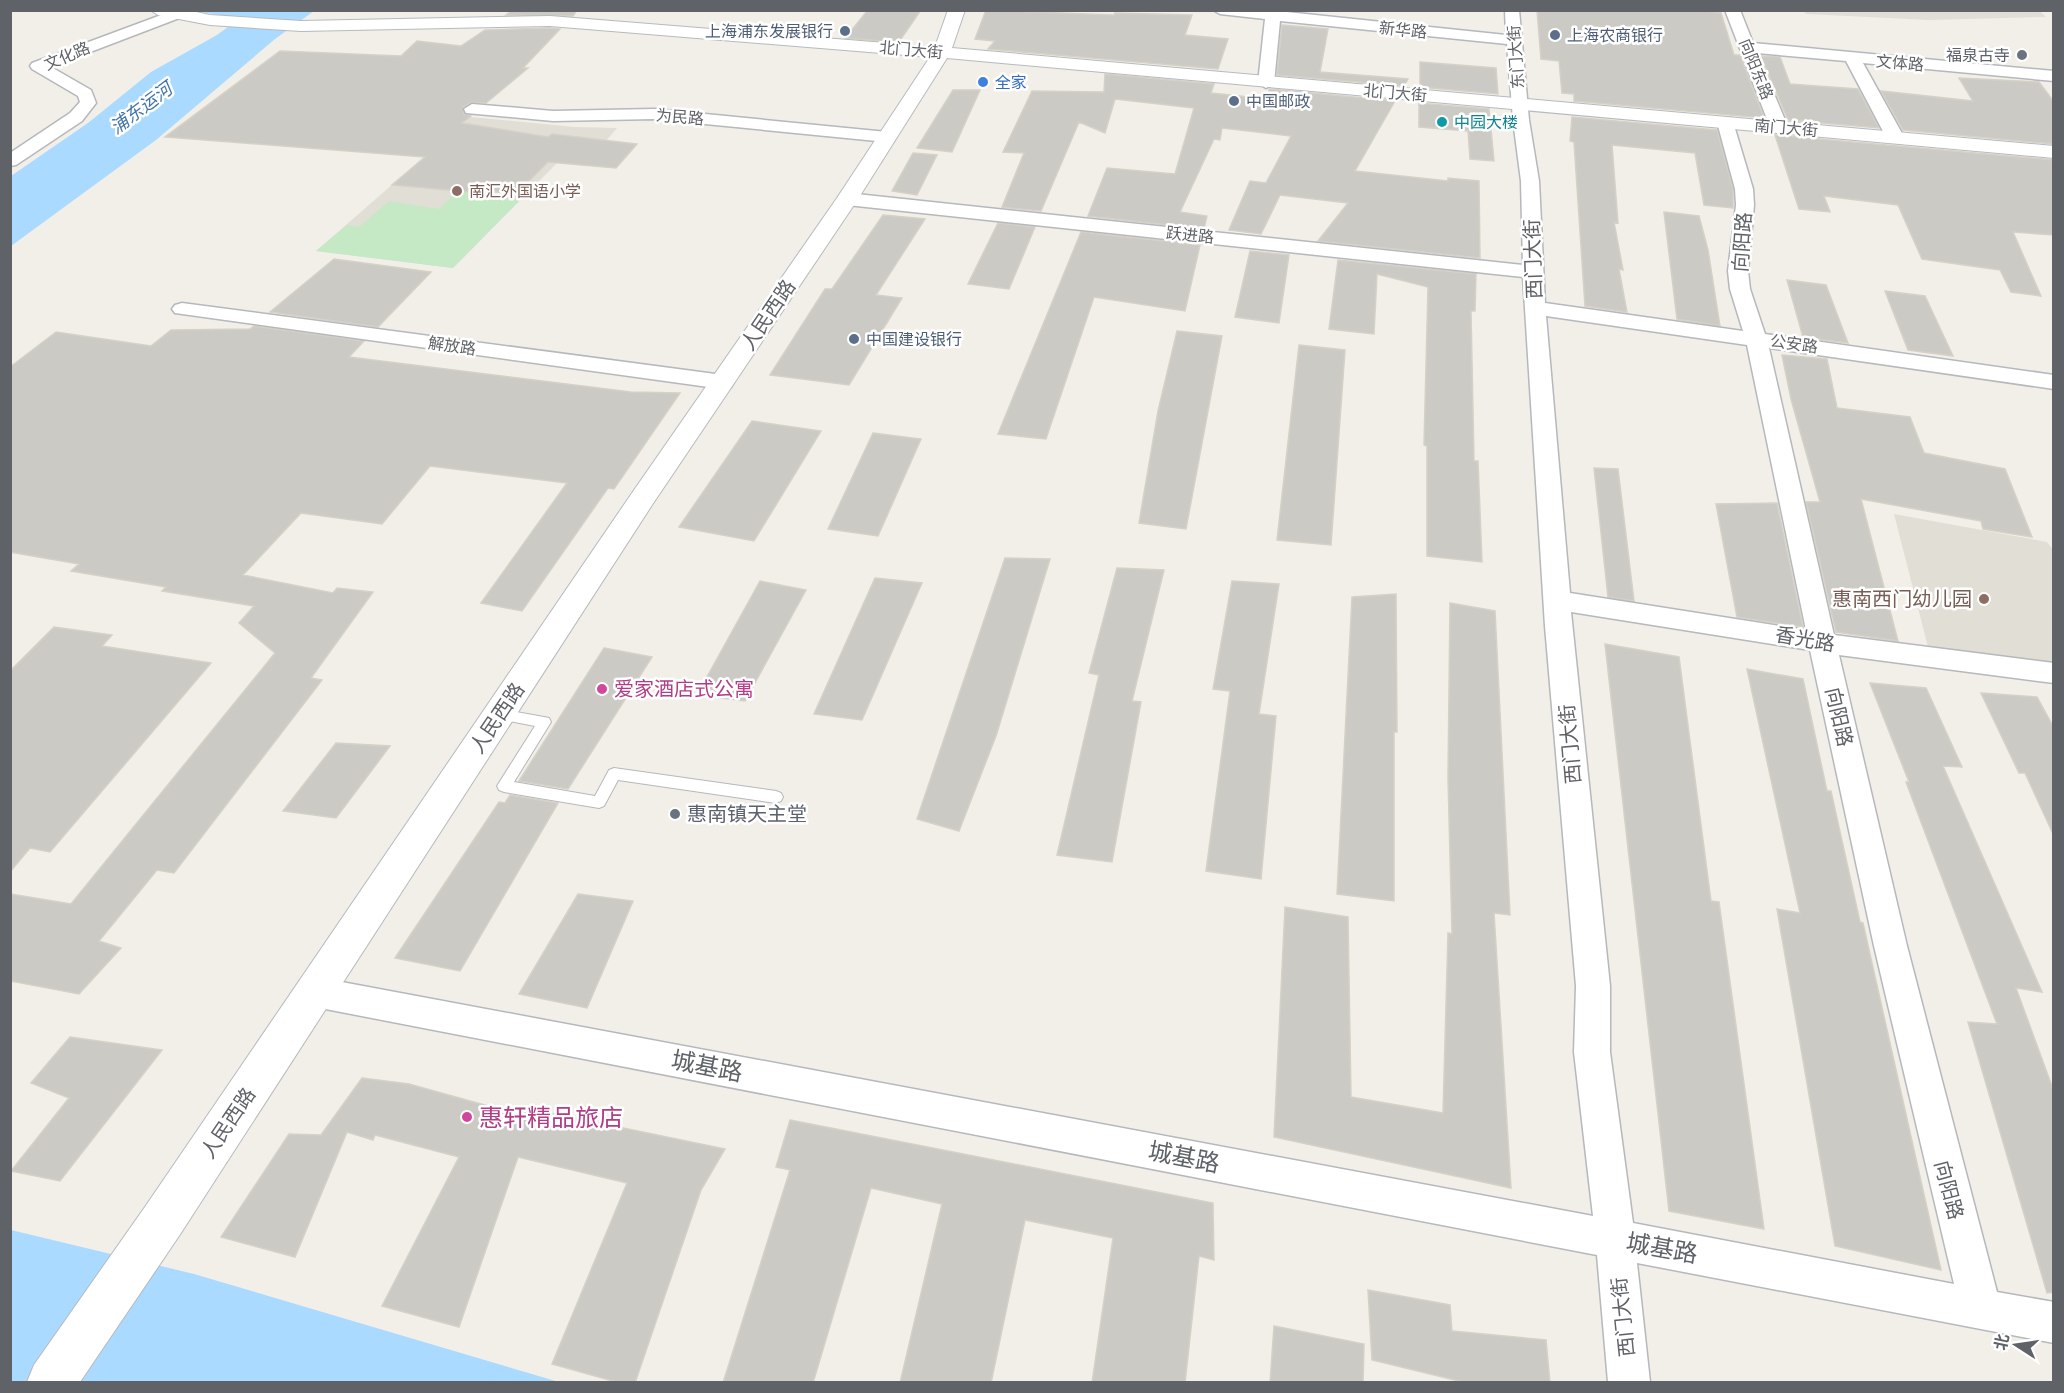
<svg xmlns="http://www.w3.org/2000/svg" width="2064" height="1393" viewBox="0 0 2064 1393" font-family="Poppins,'Noto Sans SC',sans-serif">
<rect width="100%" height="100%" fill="#f1efe8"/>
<path fill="#e1ded6" d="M 2039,10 L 2046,17 L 1929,20 L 1806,14 L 1804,11 Z
M 470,117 L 575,127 L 617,128 L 585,166 L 558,162 L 453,268 L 316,251 Z
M 1894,514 L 2047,542 L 2053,550 L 2053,666 L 1928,647 Z"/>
<path fill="#c5e8c5" d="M 458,190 L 521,199 L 453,268 L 316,251 L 347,225 L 359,227 L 389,201 L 439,209 Z"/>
<path fill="#aadaff" d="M 194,11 L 314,11 L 275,39 L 156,140 L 11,246 L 11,176 L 88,123 L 151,72 L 217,35 L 228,27 L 233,17 Z
M 11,1230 L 194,1274 L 559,1382 L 11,1382 Z"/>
<path fill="#cccac5" stroke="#d6d1c6" stroke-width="1.5" d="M 512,10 L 577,10 L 573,16 L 506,15 Z
M 868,10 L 921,10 L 901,39 L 895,42 L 845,38 Z
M 986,10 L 1114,15 L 1115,13 L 1192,15 L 1185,35 L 1228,39 L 1218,69 L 988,49 L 995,41 L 975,39 Z
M 1537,10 L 1697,10 L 1721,13 L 1734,55 L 1740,55 L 1764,118 L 1574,101 L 1574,94 L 1562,93 L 1559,61 L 1541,59 Z
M 1282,25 L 1328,29 L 1320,72 L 1408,79 L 1404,86 L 1277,75 Z
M 550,28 L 560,29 L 523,68 L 528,68 L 486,103 L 472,102 L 463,107 L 464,114 L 471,116 L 462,123 L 548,137 L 552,134 L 637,144 L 616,168 L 548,162 L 516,194 L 473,189 L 471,192 L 392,185 L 425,157 L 165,137 L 280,51 L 401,56 L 417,41 L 461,46 L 485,30 Z
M 1761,56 L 1780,57 L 1790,84 L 1858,89 L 1879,128 L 1788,120 Z
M 1420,62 L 1496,68 L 1498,94 L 1420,87 Z
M 1105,74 L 1214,84 L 1211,93 L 1268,99 L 1269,89 L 1395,101 L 1355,171 L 1448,181 L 1448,178 L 1479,181 L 1480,258 L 1318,241 L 1348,203 L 1280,195 L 1261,234 L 1229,230 L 1250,181 L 1266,183 L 1291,136 L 1222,128 L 1220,140 L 1214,139 L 1180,212 L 1207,216 L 1204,229 L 1088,216 L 1107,168 L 1175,174 L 1194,108 L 1115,99 L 1105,133 L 1079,122 L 1041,211 L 1002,207 L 1024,153 L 1003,152 L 1032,91 L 1104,92 Z
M 1959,78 L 2039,82 L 2054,102 L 2054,144 L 1903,130 L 1881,91 L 1973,101 Z
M 953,90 L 980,90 L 952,152 L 917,148 Z
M 1419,103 L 1489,109 L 1494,161 L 1470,159 L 1468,131 L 1419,127 Z
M 1572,117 L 1717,130 L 1733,189 L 1733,208 L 1704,205 L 1695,153 L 1612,145 L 1618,223 L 1614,222 L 1623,270 L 1619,269 L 1627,312 L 1585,306 L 1574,142 L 1570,141 Z
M 1775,135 L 2054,160 L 2054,235 L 2013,232 L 2041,296 L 2011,292 L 2000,270 L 1922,259 L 1898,205 L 1824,196 L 1830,212 L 1799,209 Z
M 913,153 L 937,155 L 917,195 L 892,191 Z
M 1664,212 L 1699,216 L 1708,250 L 1720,326 L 1677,319 Z
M 883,215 L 925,219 L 876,295 L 902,298 L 849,385 L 770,375 L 825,289 L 832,289 Z
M 998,223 L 1035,227 L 1009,289 L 968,284 Z
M 1081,232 L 1200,245 L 1185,311 L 1094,297 L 1046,439 L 998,434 Z
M 1250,251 L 1289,255 L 1279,323 L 1235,317 Z
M 334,259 L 431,272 L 378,327 L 270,312 Z
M 1338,260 L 1476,274 L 1475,311 L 1471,311 L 1474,461 L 1478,461 L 1482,562 L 1427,556 L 1427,446 L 1424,445 L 1428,287 L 1377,274 L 1374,334 L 1329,329 Z
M 1787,280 L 1826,285 L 1848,343 L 1803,337 Z
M 1885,291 L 1925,296 L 1953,356 L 1908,350 Z
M 254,326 L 364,341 L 349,357 L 631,392 L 680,393 L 614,489 L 608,488 L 522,611 L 481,603 L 567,483 L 430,466 L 382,524 L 301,513 L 243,575 L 333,593 L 337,588 L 373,592 L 311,678 L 322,680 L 174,873 L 157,870 L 99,941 L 121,948 L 79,994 L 10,981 L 10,894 L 71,904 L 275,653 L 239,623 L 254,606 L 162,591 L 166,587 L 71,571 L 79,564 L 10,552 L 10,367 L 56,332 L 151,346 L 171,330 L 250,329 Z
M 1177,331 L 1222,336 L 1186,529 L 1139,523 L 1158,411 Z
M 1299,345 L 1345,350 L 1331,545 L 1277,540 Z
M 1782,355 L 1827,359 L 1837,408 L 1910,417 L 1924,453 L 2005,469 L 2032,537 L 1983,529 L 1981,521 L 1861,499 L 1898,641 L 1836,632 L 1806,502 L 1820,502 L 1791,399 Z
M 752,421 L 821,431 L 754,541 L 679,527 Z
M 873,433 L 921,439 L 878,536 L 828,529 Z
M 1594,468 L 1618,469 L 1634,601 L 1608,597 Z
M 1777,503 L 1803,627 L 1737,617 L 1716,504 Z
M 1005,558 L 1050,559 L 996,736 L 959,831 L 917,819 Z
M 1117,568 L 1164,570 L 1132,701 L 1141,702 L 1112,862 L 1057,855 L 1099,675 L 1089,673 Z
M 875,578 L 922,583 L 862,720 L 814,714 Z
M 760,581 L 806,590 L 745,701 L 697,695 Z
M 1232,581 L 1279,584 L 1259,714 L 1276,716 L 1261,879 L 1206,871 L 1230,691 L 1213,689 Z
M 1396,594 L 1397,732 L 1394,732 L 1394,901 L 1337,894 L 1352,597 Z
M 1450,603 L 1495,611 L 1510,915 L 1494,913 L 1511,1188 L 1274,1137 L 1285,907 L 1348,917 L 1351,1097 L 1443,1113 L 1448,933 L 1452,934 L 1448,778 Z
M 54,627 L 112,635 L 102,646 L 211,663 L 50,852 L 30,848 L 10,872 L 10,671 Z
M 1605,644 L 1679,657 L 1711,901 L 1719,902 L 1764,1229 L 1669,1211 Z
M 604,648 L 652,657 L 568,789 L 519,781 Z
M 1747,669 L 1803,679 L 1827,791 L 1831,791 L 1860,922 L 1863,923 L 1941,1270 L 1835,1246 L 1777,909 L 1800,913 Z
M 1870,683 L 1926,688 L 1962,767 L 1943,766 L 2042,992 L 2016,988 L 2054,1092 L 2054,1292 L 2047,1293 L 1968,1022 L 1997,1024 L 1906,782 L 1909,782 Z
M 1981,693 L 2037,697 L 2054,728 L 2054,836 L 2025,773 L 2019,773 Z
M 336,743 L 390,746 L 336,818 L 283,811 Z
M 510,795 L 558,803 L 460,971 L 395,958 L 499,802 L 505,803 Z
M 578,894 L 633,901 L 587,1008 L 519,994 Z
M 70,1037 L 162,1050 L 60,1181 L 11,1171 L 69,1098 L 31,1083 Z
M 362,1078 L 409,1084 L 524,1116 L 527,1108 L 725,1149 L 701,1190 L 635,1383 L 620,1383 L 552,1364 L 627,1183 L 518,1157 L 459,1327 L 382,1306 L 459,1157 L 375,1135 L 373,1140 L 347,1132 L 295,1257 L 221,1237 L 289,1134 L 321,1135 Z
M 790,1120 L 1213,1203 L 1214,1260 L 1199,1256 L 1185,1383 L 1092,1383 L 1113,1238 L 1025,1220 L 991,1383 L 900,1383 L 942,1204 L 871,1188 L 813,1383 L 723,1383 L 790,1170 L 776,1167 Z
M 1368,1290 L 1450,1305 L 1452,1331 L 1546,1340 L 1550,1383 L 1467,1383 L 1372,1360 Z
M 1274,1326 L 1364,1344 L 1363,1383 L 1270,1383 Z"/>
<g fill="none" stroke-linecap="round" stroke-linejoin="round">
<g stroke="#b5b8bc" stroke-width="2">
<path id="lane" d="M 499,709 L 544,717 L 549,718 L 551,722 L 514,782 L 595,796 L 609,770 L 614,768 L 776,791 L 781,793 L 783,797 L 781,801 L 776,803 L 618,780 L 604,806 L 599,808 L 504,792 L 499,790 L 497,786 L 535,726 L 494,718 L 492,714 L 494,710 Z"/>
</g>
<g stroke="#b5b8bc" stroke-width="3">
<path id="street" d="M 1213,10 L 1268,10 L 1506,35 L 1505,10 L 1519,10 L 1529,120 L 1539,181 L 1545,303 L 1743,331 L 1730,289 L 1728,271 L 1736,205 L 1735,189 L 1717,122 L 1719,118 L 1731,118 L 1733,122 L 1753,189 L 1754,205 L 1748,271 L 1750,289 L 1765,334 L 2054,375 L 2054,389 L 1769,348 L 1834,635 L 2054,663 L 2054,683 L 1839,655 L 1907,946 L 1997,1292 L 2054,1302 L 2054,1343 L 1637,1263 L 1650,1382 L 1608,1382 L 1597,1255 L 315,1007 L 303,1003 L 298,992 L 303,981 L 315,977 L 1593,1216 L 1574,1052 L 1576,986 L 1545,626 L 1523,277 L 847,205 L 840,203 L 838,199 L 840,195 L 847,193 L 1523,265 L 1521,181 L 1513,120 L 1507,44 L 1280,21 L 1274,83 L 1266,88 L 1258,83 L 1265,19 L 1220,14 ZM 1546,316 L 1747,345 L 1806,630 L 1570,593 ZM 1571,612 L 1810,650 L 1874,946 L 1954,1284 L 1633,1223 L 1610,1052 L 1610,986 Z
M 1725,10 L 1740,10 L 1753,43 L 2054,71 L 2054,81 L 1863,63 L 1904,137 L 1901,141 L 1889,141 L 1886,137 L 1846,61 L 1757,53 L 1788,127 L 1785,131 L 1773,131 L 1770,127 Z
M 172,11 L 181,10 L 184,14 L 182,17 L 51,67 L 91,90 L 96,103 L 82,121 L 16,165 L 10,166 L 10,153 L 70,113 L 80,102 L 78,96 L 32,69 L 30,66 L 32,63 Z
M 472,104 L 553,111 L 654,109 L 887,132 L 893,133 L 896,137 L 893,141 L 887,142 L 654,119 L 553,121 L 466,113 L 464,109 Z
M 182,303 L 723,375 L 731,377 L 734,382 L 731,387 L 723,389 L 175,313 L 172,309 L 175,305 Z"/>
</g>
<g stroke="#b6babf" stroke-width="2">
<path id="secondary" d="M 150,10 L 187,10 L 210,15 L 301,21 L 550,16 L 935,47 L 948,10 L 965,10 L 952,48 L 2054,146 L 2054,158 L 947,58 L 858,199 L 652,505 L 179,1236 L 80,1382 L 27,1382 L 34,1365 L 147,1204 L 632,493 L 837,198 L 930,57 L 550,26 L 301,31 L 210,25 L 158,15 Z"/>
</g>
<use href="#lane" fill="#fff" fill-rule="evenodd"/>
<use href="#street" fill="#fff" fill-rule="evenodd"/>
<use href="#secondary" fill="#fff" fill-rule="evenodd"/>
</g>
<g fill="#5c6f8a" stroke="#fff" stroke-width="2">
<circle cx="845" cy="31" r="6"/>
<circle cx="1555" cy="35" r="6"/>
<circle cx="1234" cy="101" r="6"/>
<circle cx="854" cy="339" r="6"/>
</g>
<g fill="#6b7280" stroke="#fff" stroke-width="2">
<circle cx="2022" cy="55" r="6"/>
<circle cx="675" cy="814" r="6"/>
</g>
<circle fill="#3f7fe0" stroke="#fff" stroke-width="2" cx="983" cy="82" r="6"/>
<circle fill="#0f9aa8" stroke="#fff" stroke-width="2" cx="1442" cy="122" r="6"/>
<g fill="#8d6e63" stroke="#fff" stroke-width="2">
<circle cx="457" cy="191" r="6"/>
<circle cx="1984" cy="599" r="6"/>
</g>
<g fill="#d1479c" stroke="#fff" stroke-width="2">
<circle cx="602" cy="689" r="6"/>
<circle cx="467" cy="1117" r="6"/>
</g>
<g text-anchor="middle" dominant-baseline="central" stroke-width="5" stroke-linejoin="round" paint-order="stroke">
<g font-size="16" fill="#5f6368" stroke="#fff">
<text transform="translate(1403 30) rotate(6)">新华路</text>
<text transform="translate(911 50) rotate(5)">北门大街</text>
<text transform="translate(67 56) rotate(-23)">文化路</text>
<text transform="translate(1516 57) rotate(-94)">东门大街</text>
<text transform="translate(1900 63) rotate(5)">文体路</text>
<text transform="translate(1756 69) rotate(68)">向阳东路</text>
<text transform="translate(1395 93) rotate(5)">北门大街</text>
<text transform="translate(680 117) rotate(5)">为民路</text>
<text transform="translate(1786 128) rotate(5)">南门大街</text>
<text transform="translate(1190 235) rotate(6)">跃进路</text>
<text transform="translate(1794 344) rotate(8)">公安路</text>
<text transform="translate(452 346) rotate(8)">解放路</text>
</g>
<g font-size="16" fill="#4e5e75" stroke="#fff" text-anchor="start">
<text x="833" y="31" text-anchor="end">上海浦东发展银行</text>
<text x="1567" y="35">上海农商银行</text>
<text x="1246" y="101">中国邮政</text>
<text x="866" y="339">中国建设银行</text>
</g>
<g font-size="16" fill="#5b616d" stroke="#fff" text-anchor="end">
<text x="2010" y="55">福泉古寺</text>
</g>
<g font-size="16" fill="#366cbe" stroke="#fff" text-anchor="start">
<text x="995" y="82">全家</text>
</g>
<g font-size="16" fill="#0d838f" stroke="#fff" text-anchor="start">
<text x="1454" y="122">中园大楼</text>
</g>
<g font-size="16" fill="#785e54" stroke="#fff" text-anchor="start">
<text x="469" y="191">南汇外国语小学</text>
</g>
<g font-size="18" font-style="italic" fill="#4174aa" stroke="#fff">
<text transform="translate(141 108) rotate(-37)">浦东运河</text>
</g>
<g font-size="20" fill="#5f6368" stroke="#fff">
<text transform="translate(1742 242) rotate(-86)">向阳路</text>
<text transform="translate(1533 259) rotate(-92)">西门大街</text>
<text transform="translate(768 315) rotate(-56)">人民西路</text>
<text transform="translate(1805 639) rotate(10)">香光路</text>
<text transform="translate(1839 717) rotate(77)">向阳路</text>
<text transform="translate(497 718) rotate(-56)">人民西路</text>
<text transform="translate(1570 744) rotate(-95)">西门大街</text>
<text transform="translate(228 1123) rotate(-56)">人民西路</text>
<text transform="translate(1949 1190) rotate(75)">向阳路</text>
<text transform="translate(1623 1317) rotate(-96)">西门大街</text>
</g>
<g font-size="20" fill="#785e54" stroke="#fff" text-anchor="end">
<text x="1972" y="599">惠南西门幼儿园</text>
</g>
<g font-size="20" fill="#b23c85" stroke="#fff" text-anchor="start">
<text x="614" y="689">爱家酒店式公寓</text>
</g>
<g font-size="20" fill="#5b616d" stroke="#fff" text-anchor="start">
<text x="687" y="814">惠南镇天主堂</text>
</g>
<g font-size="24" fill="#5f6368" stroke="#fff">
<text transform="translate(707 1066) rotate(11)">城基路</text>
<text transform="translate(1184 1157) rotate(11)">城基路</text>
<text transform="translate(1662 1248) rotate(10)">城基路</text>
</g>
<g font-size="24" fill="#b23c85" stroke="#fff" text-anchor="start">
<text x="479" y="1117">惠轩精品旅店</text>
</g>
</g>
<rect width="2064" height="1393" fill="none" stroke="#5f6368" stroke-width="24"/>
<g transform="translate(2016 1345) rotate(282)" stroke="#ffffff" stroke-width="4.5" paint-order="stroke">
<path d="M0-4.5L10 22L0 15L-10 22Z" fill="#5f6368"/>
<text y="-9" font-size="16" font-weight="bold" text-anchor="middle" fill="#5f6368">北</text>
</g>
</svg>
